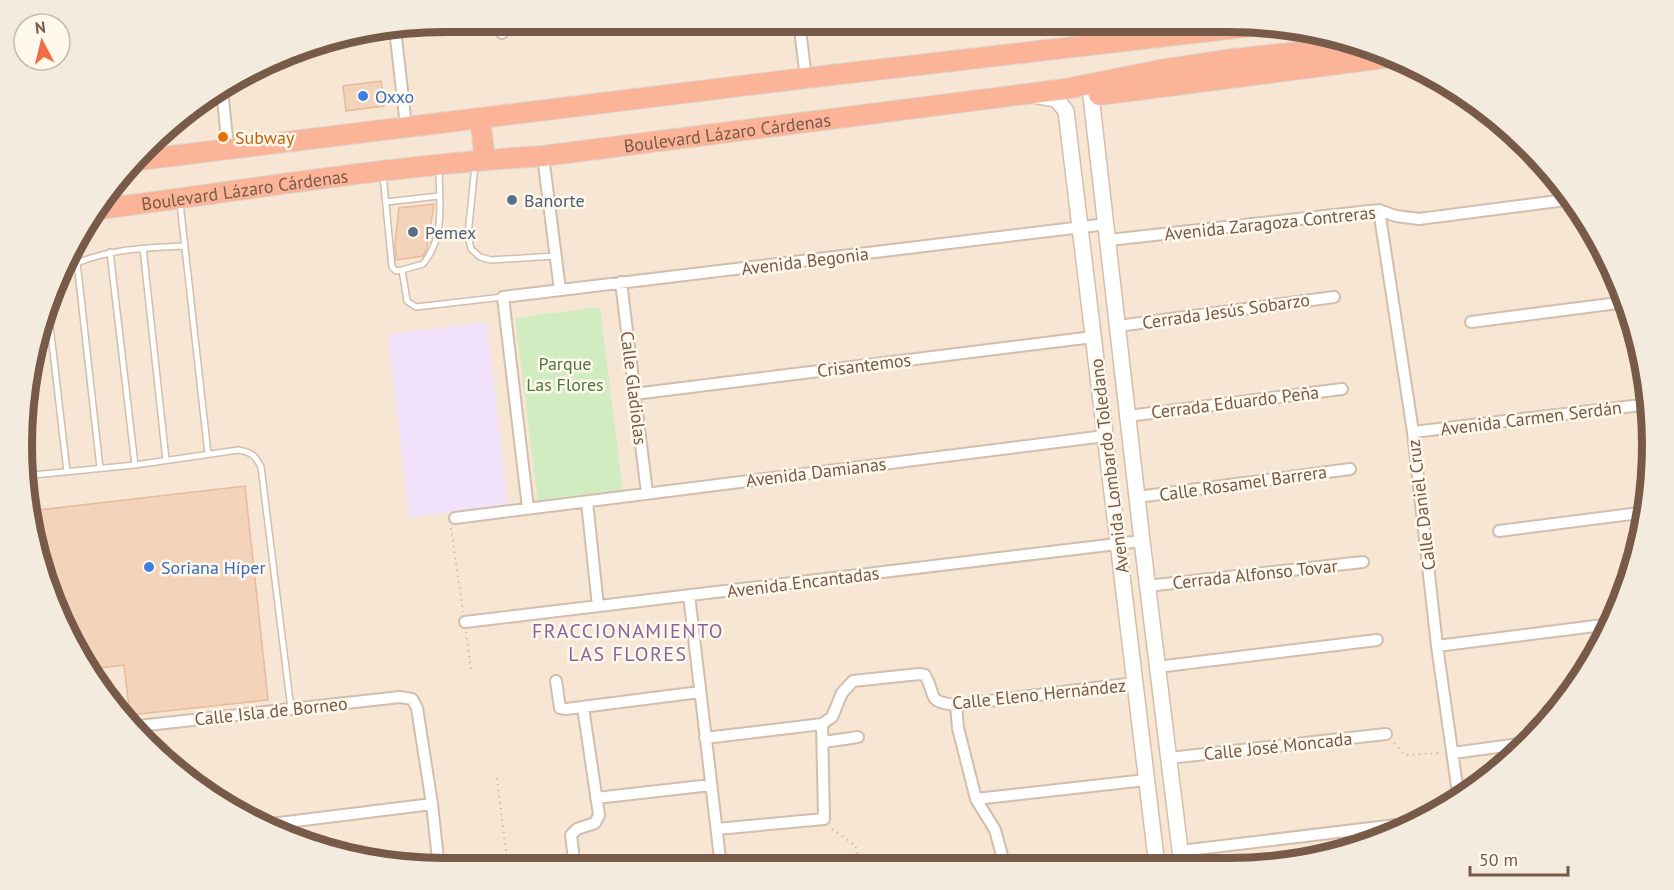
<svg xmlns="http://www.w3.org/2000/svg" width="1674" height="890" viewBox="0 0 1674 890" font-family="'PT Sans',sans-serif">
<rect width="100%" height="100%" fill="#fdf4e5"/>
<path fill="#f6e6d3" d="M 445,21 L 1256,22 L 1339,36 L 1441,78 L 1508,126 L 1565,187 L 1609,257 L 1638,335 L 1652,417 L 1649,500 L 1631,581 L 1596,657 L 1548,725 L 1465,797 L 1391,837 L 1284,865 L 418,868 L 335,854 L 233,812 L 126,725 L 53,608 L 22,473 L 35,336 L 92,210 L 187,109 L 308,44 Z"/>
<path fill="#f1e1fa" d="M 487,322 L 508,505 L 409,517 L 388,334 Z"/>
<path fill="#d2ecc2" d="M 600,307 L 623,492 L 538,502 L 515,318 Z"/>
<path fill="#f4d3bb" stroke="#e8ba9a" stroke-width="1.5" d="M 381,81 L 384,106 L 346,111 L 343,86 Z
M 434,204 L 427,248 L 423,256 L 396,260 L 395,245 L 399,208 Z
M 245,486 L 268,700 L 130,715 L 124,665 L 92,669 L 53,608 L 34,526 L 41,525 L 39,510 Z"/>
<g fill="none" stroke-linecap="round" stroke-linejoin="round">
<g stroke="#d2bead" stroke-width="8">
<path id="lane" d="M 475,165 L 468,235 L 471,249 L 480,257 L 491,260 L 555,256
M 439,168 C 439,201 446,236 423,264 L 402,270 L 407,301 L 416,307 L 503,297
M 383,175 L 392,267 L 396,271 L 402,270
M 386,202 L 439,196
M 180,203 L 208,454
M 143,248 L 166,460
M 110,252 L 135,465
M 77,262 L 100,468
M 66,268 C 103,249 144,248 184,246
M 48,308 L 67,472
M 26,436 L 30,476
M 23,476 L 135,465 L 238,450 C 251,452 255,455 261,467 L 291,709"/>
</g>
<g stroke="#d2bead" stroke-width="14">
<path id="street" d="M 500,21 L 502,33
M 601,21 L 601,22
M 799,21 L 806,78
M 1085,22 L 1087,39
M 395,29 L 406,126
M 222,90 L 228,148
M 543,156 L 560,290
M 1379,210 L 1413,432 L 1437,646 L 1459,800
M 1109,240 L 1379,210 L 1396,216 L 1419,219 L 1573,199
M 621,282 L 647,493
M 1471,322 L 1626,302
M 1118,326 L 1334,297
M 634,394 L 1093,337
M 1128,416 L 1342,389
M 1413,432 L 1650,404
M 1137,497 L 1350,469
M 587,502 L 598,606
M 528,508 L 503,297 L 1107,224
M 455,518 L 1105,436
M 1499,531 L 1647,512
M 1147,586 L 1363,562
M 689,595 L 721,867
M 465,622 L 1142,541
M 1437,646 L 1611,624
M 1157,667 L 1377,640
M 556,681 L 560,708 L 566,709 L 700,692
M 956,705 L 958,728 L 976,799 L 995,830 L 1005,866
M 129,727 L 400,697 L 412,699 L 417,708 L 432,804 L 439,868
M 705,738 L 822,724 L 832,717 L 842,693 L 853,681 L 919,674 L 925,675 C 937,695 925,702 956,705 L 1135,683
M 824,742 L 858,737
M 1453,753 L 1527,743
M 1169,758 L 1386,734
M 596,798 L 711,785
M 976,799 L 1146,780
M 263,825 L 432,804
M 717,829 L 824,819 L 822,724
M 1180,851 L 1396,825
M 575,868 L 571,835 L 577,829 L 595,823 L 599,815 L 583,707"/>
</g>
<g stroke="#d5beaa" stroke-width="18">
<path id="secondary" d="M 1038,96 L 1056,99 L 1066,111 L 1157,866
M 1091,96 L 1142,541 L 1182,866"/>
</g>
<g stroke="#dcd4cf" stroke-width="22">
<g id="highway">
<path d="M 1099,95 L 1392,57"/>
<path d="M 480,118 L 485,160"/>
<path d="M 139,160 L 806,78 L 1272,24"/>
<path id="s1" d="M 92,210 C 242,191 392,165 543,156 L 1065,89 L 1160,70 L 1234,59 L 1361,45"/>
</g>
</g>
<path stroke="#dab69e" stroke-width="2" stroke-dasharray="1.5 4.5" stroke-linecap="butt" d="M 451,528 L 463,612
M 466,632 L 471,671
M 1394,743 L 1405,755 L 1440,753
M 497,778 L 508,868
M 832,829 L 855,845 L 861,867"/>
<use href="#lane" stroke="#fff" stroke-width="5"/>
<use href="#street" stroke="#fff" stroke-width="10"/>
<use href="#secondary" stroke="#fff" stroke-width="15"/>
<use href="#highway" stroke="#fbb498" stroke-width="20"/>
</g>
<g fill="#3f7fe0" stroke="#fff8ec" stroke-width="2">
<circle cx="363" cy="96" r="6"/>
<circle cx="149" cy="567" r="6"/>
</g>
<circle fill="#e8710a" stroke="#fff8ec" stroke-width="2" cx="223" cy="137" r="6"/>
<g fill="#5c6f8a" stroke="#fff8ec" stroke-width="2">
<circle cx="512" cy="200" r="6"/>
<circle cx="413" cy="232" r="6"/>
</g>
<g text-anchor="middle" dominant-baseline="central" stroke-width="5" stroke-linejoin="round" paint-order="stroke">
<g font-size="18" fill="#366cbe" stroke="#fff8ec" text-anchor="start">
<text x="375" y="96">Oxxo</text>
<text x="161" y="567">Soriana Híper</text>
</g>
<g font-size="18" fill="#785a48" stroke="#fff8ec">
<text stroke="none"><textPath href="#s1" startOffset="640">Boulevard Lázaro Cárdenas</textPath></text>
<text stroke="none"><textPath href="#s1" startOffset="154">Boulevard Lázaro Cárdenas</textPath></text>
<text transform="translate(1270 223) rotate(-6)">Avenida Zaragoza Contreras</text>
<text transform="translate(805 261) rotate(-7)">Avenida Begonia</text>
<text transform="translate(1226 311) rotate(-8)">Cerrada Jesús Sobarzo</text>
<text transform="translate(864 365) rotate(-7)">Crisantemos</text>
<text transform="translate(634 388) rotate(83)">Calle Gladiolas</text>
<text transform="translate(1235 402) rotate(-7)">Cerrada Eduardo Peña</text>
<text transform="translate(1531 418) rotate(-7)">Avenida Carmen Serdán</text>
<text transform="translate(1109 466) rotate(-97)">Avenida Lombardo Toledano</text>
<text transform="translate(816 472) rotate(-7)">Avenida Damianas</text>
<text transform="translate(1243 483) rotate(-8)">Calle Rosamel Barrera</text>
<text transform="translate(1421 505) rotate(-97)">Calle Daniel Cruz</text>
<text transform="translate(1255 574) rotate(-6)">Cerrada Alfonso Tovar</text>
<text transform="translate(803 582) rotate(-7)">Avenida Encantadas</text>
<text transform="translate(1039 694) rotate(-6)">Calle Eleno Hernández</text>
<text transform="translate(271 711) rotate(-6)">Calle Isla de Borneo</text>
<text transform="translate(1278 746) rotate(-6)">Calle José Moncada</text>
</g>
<g font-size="18" fill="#c56008" stroke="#fff8ec" text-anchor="start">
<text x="235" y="137">Subway</text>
</g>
<g font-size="18" fill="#4e5e75" stroke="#fff8ec" text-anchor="start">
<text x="524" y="200">Banorte</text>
<text x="425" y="232">Pemex</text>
</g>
<g font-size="18" fill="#4d793d" stroke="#fff8ec">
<text x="565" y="363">Parque<tspan x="565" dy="21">Las Flores</tspan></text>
</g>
<g font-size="20" letter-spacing="1.5" fill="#8a639c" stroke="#fff8ec">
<text x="628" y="631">FRACCIONAMIENTO<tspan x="628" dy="23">LAS FLORES</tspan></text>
</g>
</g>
<path d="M0 0H1674V890H0ZM445 32H1229A413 413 0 0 1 1642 445V445A413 413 0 0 1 1229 858H445A413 413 0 0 1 32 445V445A413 413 0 0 1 445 32Z" fill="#f4ebdf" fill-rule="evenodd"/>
<path fill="none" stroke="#785a48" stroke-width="8" d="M445 32H1229A413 413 0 0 1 1642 445V445A413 413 0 0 1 1229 858H445A413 413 0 0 1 32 445V445A413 413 0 0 1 445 32Z"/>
<g transform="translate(42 42) rotate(353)"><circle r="28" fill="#fff8ec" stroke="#c9b9aa" stroke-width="1.5"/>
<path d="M0-4.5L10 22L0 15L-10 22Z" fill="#ee6d44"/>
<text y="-9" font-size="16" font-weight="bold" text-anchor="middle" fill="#785a48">N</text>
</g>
<path d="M1470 866v9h98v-9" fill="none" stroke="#785a48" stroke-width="3"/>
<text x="1479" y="866" font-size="18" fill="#785a48" stroke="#fff8ec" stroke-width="4.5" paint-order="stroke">50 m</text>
</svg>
